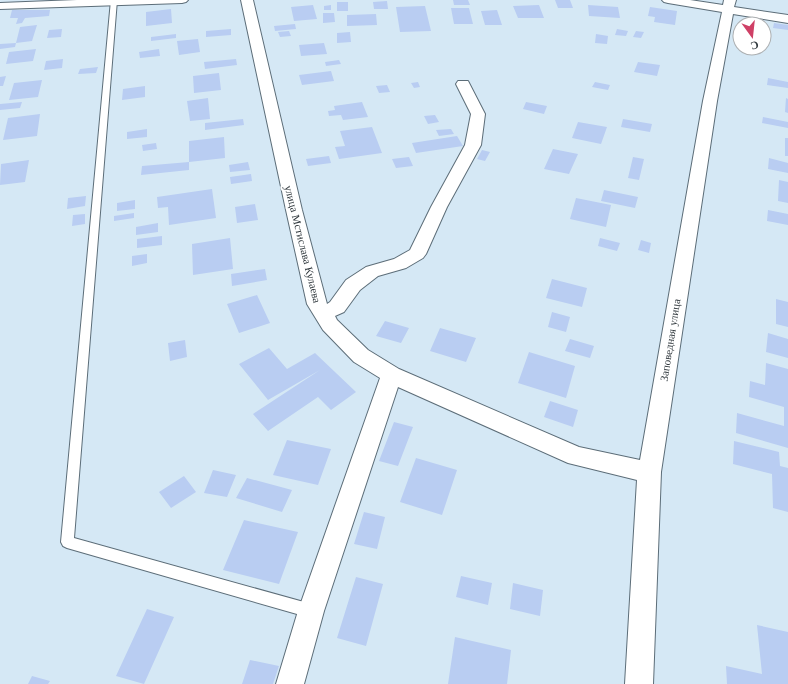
<svg xmlns="http://www.w3.org/2000/svg" width="788" height="684" viewBox="0 0 788 684" font-family="'Libre Baskerville',serif">
<rect width="100%" height="100%" fill="#d5e8f5"/>
<path fill="#b9cdf2" d="M 453,0 L 468,0 L 470,5 L 454,5 Z
M 555,0 L 570,0 L 573,8 L 558,8 Z
M 387,1 L 388,9 L 374,9 L 373,2 Z
M 337,2 L 348,2 L 348,11 L 337,11 Z
M 313,5 L 317,19 L 294,21 L 291,7 Z
M 331,5 L 331,10 L 324,10 L 324,6 Z
M 539,5 L 544,18 L 518,18 L 513,6 Z
M 588,5 L 618,7 L 620,18 L 589,16 Z
M 425,6 L 431,31 L 400,32 L 396,7 Z
M 650,7 L 677,11 L 675,25 L 654,22 L 655,17 L 648,16 Z
M 451,8 L 469,8 L 473,24 L 454,24 Z
M 171,9 L 172,23 L 146,26 L 146,12 Z
M 12,10 L 50,10 L 49,16 L 25,18 L 22,23 L 16,24 L 18,18 L 10,18 Z
M 497,10 L 502,25 L 485,25 L 481,11 Z
M 323,13 L 334,13 L 335,22 L 323,23 Z
M 376,14 L 377,25 L 347,26 L 347,15 Z
M 774,23 L 788,25 L 788,30 L 773,28 Z
M 295,24 L 296,29 L 275,31 L 274,26 Z
M 37,25 L 32,41 L 16,43 L 20,27 Z
M 62,29 L 61,37 L 47,38 L 49,30 Z
M 231,29 L 231,35 L 206,37 L 206,31 Z
M 617,29 L 628,31 L 626,36 L 615,35 Z
M 289,31 L 291,36 L 280,37 L 278,32 Z
M 636,31 L 644,32 L 641,38 L 633,37 Z
M 350,32 L 351,42 L 337,43 L 337,33 Z
M 176,34 L 176,38 L 151,41 L 151,37 Z
M 596,34 L 608,36 L 607,44 L 595,43 Z
M 198,39 L 200,52 L 179,55 L 177,41 Z
M 16,43 L 15,47 L 0,49 L 0,44 Z
M 324,43 L 327,54 L 301,56 L 299,45 Z
M 36,49 L 33,61 L 6,64 L 9,52 Z
M 159,49 L 160,56 L 140,58 L 139,52 Z
M 63,59 L 62,68 L 44,70 L 46,61 Z
M 236,59 L 237,65 L 205,69 L 204,62 Z
M 339,60 L 341,64 L 326,66 L 325,62 Z
M 638,62 L 660,65 L 657,76 L 634,72 Z
M 98,67 L 96,73 L 78,74 L 80,69 Z
M 331,71 L 334,81 L 302,85 L 299,75 Z
M 219,73 L 221,90 L 194,93 L 193,76 Z
M 6,76 L 3,86 L 0,86 L 0,77 Z
M 768,78 L 788,82 L 788,88 L 767,85 Z
M 42,80 L 38,97 L 9,100 L 14,83 Z
M 418,82 L 420,87 L 414,88 L 411,83 Z
M 595,82 L 610,85 L 608,90 L 592,87 Z
M 387,85 L 390,92 L 379,93 L 376,86 Z
M 145,86 L 145,97 L 122,100 L 123,89 Z
M 208,98 L 210,119 L 190,121 L 187,101 Z
M 786,98 L 788,99 L 788,113 L 785,112 Z
M 22,102 L 20,108 L 0,110 L 0,104 Z
M 362,102 L 368,117 L 343,120 L 341,115 L 329,116 L 328,111 L 335,110 L 334,106 Z
M 526,102 L 547,106 L 544,114 L 523,109 Z
M 40,114 L 37,136 L 3,140 L 8,118 Z
M 435,115 L 439,122 L 428,124 L 424,116 Z
M 763,117 L 788,122 L 788,128 L 762,123 Z
M 243,119 L 244,125 L 205,130 L 205,123 Z
M 623,119 L 652,124 L 650,132 L 621,127 Z
M 578,122 L 607,127 L 601,144 L 572,138 Z
M 372,127 L 382,153 L 339,159 L 335,147 L 345,146 L 340,131 Z
M 147,129 L 147,137 L 127,139 L 127,132 Z
M 451,129 L 454,134 L 439,136 L 436,130 Z
M 457,136 L 463,146 L 416,153 L 412,143 Z
M 224,137 L 225,158 L 189,162 L 189,141 Z
M 785,138 L 788,138 L 788,156 L 785,156 Z
M 156,143 L 157,149 L 143,151 L 142,145 Z
M 553,149 L 578,154 L 569,174 L 544,169 Z
M 482,150 L 490,152 L 485,161 L 477,159 Z
M 329,156 L 331,163 L 308,166 L 306,159 Z
M 409,157 L 413,166 L 396,168 L 392,159 Z
M 633,157 L 644,159 L 639,180 L 628,178 Z
M 769,158 L 788,163 L 788,173 L 768,169 Z
M 29,160 L 25,182 L 0,185 L 1,164 Z
M 189,162 L 189,170 L 141,175 L 142,166 Z
M 248,162 L 250,170 L 230,172 L 229,165 Z
M 251,174 L 252,181 L 231,184 L 230,177 Z
M 779,180 L 788,182 L 788,203 L 778,201 Z
M 212,189 L 216,218 L 169,225 L 168,207 L 158,208 L 157,197 Z
M 604,190 L 638,197 L 635,208 L 601,201 Z
M 86,196 L 85,206 L 67,209 L 68,198 Z
M 576,198 L 611,205 L 606,227 L 570,219 Z
M 135,200 L 135,209 L 117,211 L 117,203 Z
M 255,204 L 258,220 L 237,223 L 235,207 Z
M 768,210 L 788,214 L 788,225 L 767,221 Z
M 134,213 L 134,218 L 114,221 L 114,216 Z
M 85,214 L 85,224 L 72,226 L 73,215 Z
M 158,223 L 158,232 L 136,235 L 136,227 Z
M 162,236 L 162,245 L 137,248 L 137,239 Z
M 230,238 L 233,269 L 193,275 L 192,244 Z
M 600,238 L 620,243 L 617,251 L 598,246 Z
M 641,240 L 651,243 L 649,253 L 638,250 Z
M 147,254 L 147,263 L 132,266 L 132,256 Z
M 265,269 L 267,280 L 232,286 L 231,274 Z
M 552,279 L 587,288 L 582,307 L 546,298 Z
M 257,295 L 270,323 L 239,333 L 227,304 Z
M 776,299 L 788,302 L 788,327 L 776,324 Z
M 552,312 L 570,317 L 566,332 L 548,327 Z
M 385,321 L 409,328 L 401,343 L 376,336 Z
M 440,328 L 476,338 L 466,362 L 430,351 Z
M 768,333 L 788,339 L 788,358 L 766,352 Z
M 570,339 L 594,346 L 590,358 L 565,351 Z
M 185,340 L 187,357 L 170,361 L 168,343 Z
M 269,348 L 287,369 L 315,353 L 356,392 L 331,410 L 318,397 L 268,431 L 253,414 L 320,370 L 268,400 L 239,364 Z
M 529,352 L 575,366 L 566,398 L 518,383 Z
M 766,363 L 788,369 L 788,448 L 736,433 L 737,413 L 784,426 L 784,407 L 749,397 L 750,381 L 765,385 Z
M 550,401 L 578,410 L 573,427 L 544,417 Z
M 394,422 L 413,427 L 398,466 L 379,461 Z
M 287,440 L 331,449 L 318,485 L 273,475 Z
M 734,441 L 779,452 L 780,466 L 788,468 L 788,512 L 773,508 L 772,474 L 733,464 Z
M 416,458 L 457,470 L 442,515 L 400,502 Z
M 213,470 L 236,475 L 227,497 L 204,493 Z
M 184,476 L 196,492 L 171,508 L 159,492 Z
M 247,478 L 292,490 L 282,512 L 236,498 Z
M 364,512 L 385,517 L 377,549 L 354,544 Z
M 244,520 L 298,532 L 279,584 L 223,570 Z
M 461,576 L 492,583 L 488,605 L 456,597 Z
M 356,577 L 383,584 L 366,646 L 337,638 Z
M 513,583 L 543,590 L 540,616 L 510,609 Z
M 147,609 L 174,617 L 144,684 L 116,676 Z
M 757,625 L 788,632 L 788,684 L 727,684 L 726,666 L 762,674 Z
M 455,637 L 511,650 L 507,684 L 448,684 Z
M 250,660 L 279,666 L 273,684 L 242,684 Z
M 32,676 L 50,681 L 48,684 L 28,684 Z"/>
<g fill="none" stroke-linecap="round" stroke-linejoin="round">
<g stroke="#5c6d78" stroke-width="2">
<path id="service" d="M 111,0 L 117,0 L 74,538 L 311,604 L 316,606 L 318,611 L 316,616 L 311,618 L 67,548 L 63,546 L 61,542 Z"/>
</g>
<g stroke="#5c6d78" stroke-width="2">
<path id="minor" d="M 77,0 L 188,0 L 186,2 L 182,3 L 0,9 L 0,3 Z
M 241,0 L 253,0 L 302,210 L 327,304 L 330,302 L 346,280 L 366,267 L 394,259 L 410,250 L 431,207 L 465,145 L 471,114 L 456,84 L 458,81 L 468,81 L 485,114 L 481,145 L 447,207 L 426,254 L 423,258 L 406,268 L 378,276 L 360,290 L 344,312 L 335,316 L 337,320 L 368,350 L 399,369 L 579,447 L 640,460 L 703,101 L 722,12 L 668,3 L 664,2 L 662,0 L 690,0 L 723,5 L 724,0 L 736,0 L 734,7 L 788,15 L 788,23 L 733,14 L 717,101 L 661,472 L 653,684 L 625,684 L 637,480 L 568,463 L 398,387 L 324,611 L 304,684 L 276,684 L 298,611 L 380,378 L 354,362 L 323,330 L 307,304 L 286,210 Z"/>
</g>
<use href="#service" fill="#fff" fill-rule="evenodd"/>
<use href="#minor" fill="#fff" fill-rule="evenodd"/>
</g>
<g text-anchor="middle" dominant-baseline="central" stroke-width="4" stroke-linejoin="round" paint-order="stroke">
<g font-size="11" fill="#30383d" stroke="#fff">
<text transform="translate(303 244) rotate(76)">улица Мстислава Кулаева</text>
<text transform="translate(670 340) rotate(-81)">Заповедная улица</text>
</g>
</g>
<g transform="translate(752 36) rotate(165)"><circle r="19" fill="#ffffff" stroke="#acafb1"/>
<path d="M0-3L7 15L0 10L-7 15Z" fill="#cf4066"/>
<text y="-6" font-size="11" font-weight="bold" text-anchor="middle" fill="#30383d">С</text>
</g>
</svg>
